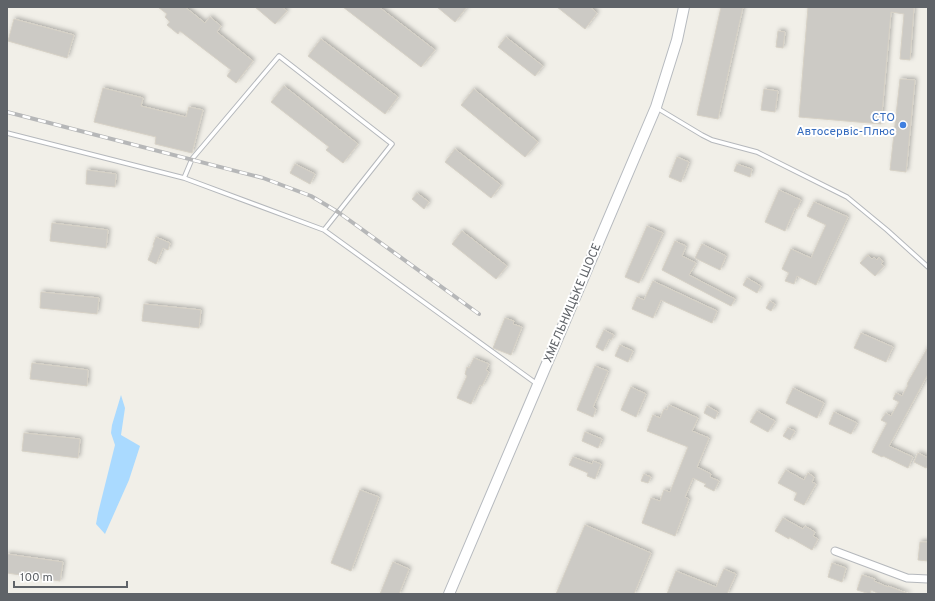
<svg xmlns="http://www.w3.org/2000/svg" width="935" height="601" viewBox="0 0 935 601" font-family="Overpass,sans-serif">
<defs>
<filter id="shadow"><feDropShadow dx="2" dy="-2" stdDeviation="2" flood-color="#0004"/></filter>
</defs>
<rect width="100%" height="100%" fill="#f1efe8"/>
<path fill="#aadaff" d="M 121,395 L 125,408 L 121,435 L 140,446 L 129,480 L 105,534 L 96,524 L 98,513 L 115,445 L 111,433 L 112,425 Z"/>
<path fill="#cccac5" stroke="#d6d1c6" filter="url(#shadow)" d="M 158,7 L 185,7 L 205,23 L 210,17 L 221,26 L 217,32 L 253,61 L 236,83 L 227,76 L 231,70 L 180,31 L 178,34 L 167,25 L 170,22 L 165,17 L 167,14 Z
M 255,7 L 282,7 L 287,11 L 275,24 Z
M 343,7 L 379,7 L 435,50 L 421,67 Z
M 437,7 L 467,7 L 455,22 Z
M 557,7 L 590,7 L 597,13 L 585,29 Z
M 721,7 L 743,7 L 718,119 L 697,115 Z
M 808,7 L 914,7 L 910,60 L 900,59 L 904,14 L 891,12 L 881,124 L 799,117 Z
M 14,19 L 74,35 L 67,58 L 8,41 Z
M 778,31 L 785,32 L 783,48 L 776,47 Z
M 506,37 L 543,66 L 535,76 L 498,47 Z
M 321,39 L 398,97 L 385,114 L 308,56 Z
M 900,79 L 915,80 L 906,172 L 890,170 Z
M 284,86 L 358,144 L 343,163 L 326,150 L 329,147 L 271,102 Z
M 103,88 L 143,98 L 141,106 L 186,117 L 189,107 L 203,110 L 192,153 L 155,144 L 156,137 L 94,122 Z
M 474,89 L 538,142 L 525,157 L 461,105 Z
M 764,89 L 778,91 L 775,112 L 761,110 Z
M 455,149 L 501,185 L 491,198 L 445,162 Z
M 677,157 L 689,162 L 681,182 L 669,177 Z
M 295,164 L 315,174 L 310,184 L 290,173 Z
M 737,164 L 752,169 L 750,177 L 734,171 Z
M 87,170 L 116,174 L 115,187 L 86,184 Z
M 779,190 L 801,200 L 797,209 L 795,208 L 785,231 L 765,222 Z
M 417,193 L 429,202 L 424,209 L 412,199 Z
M 814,202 L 848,217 L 816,285 L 797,276 L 794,284 L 785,281 L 789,273 L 782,269 L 791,249 L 811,258 L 826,225 L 807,216 Z
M 52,223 L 108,230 L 106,248 L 50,241 Z
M 647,226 L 663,233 L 639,283 L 625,277 Z
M 462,231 L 507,266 L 496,279 L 452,244 Z
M 156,237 L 170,243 L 168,250 L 163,248 L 156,264 L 148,260 L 154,245 L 153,245 Z
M 675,241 L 686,246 L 682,256 L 696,263 L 689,275 L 735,299 L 731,306 L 662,270 Z
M 702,244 L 726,256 L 720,270 L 695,258 Z
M 868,255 L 872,259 L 874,257 L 877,260 L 879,257 L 883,262 L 881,264 L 884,266 L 875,276 L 860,263 Z
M 747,278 L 761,286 L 757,293 L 743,285 Z
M 653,281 L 717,311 L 712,323 L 661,300 L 653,318 L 632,309 L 637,297 L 644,300 Z
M 41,292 L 99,298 L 97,314 L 40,308 Z
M 770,301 L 775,304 L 771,311 L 766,308 Z
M 144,304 L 201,310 L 199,328 L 142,321 Z
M 505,318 L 514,321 L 513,324 L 522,327 L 511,355 L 493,348 Z
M 604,330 L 614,335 L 611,340 L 609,339 L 603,351 L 596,347 Z
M 861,333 L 893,347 L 886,362 L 854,348 Z
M 620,345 L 633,351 L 628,362 L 615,356 Z
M 928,347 L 928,374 L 889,446 L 913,457 L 908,468 L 883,456 L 882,457 L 872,452 L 887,423 L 881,420 L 886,413 L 891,416 L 899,402 L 893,399 L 896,393 L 902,396 L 908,385 L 907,384 Z
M 474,358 L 489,364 L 486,370 L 489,372 L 482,386 L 480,385 L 471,404 L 457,398 L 467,376 L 465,374 L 467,367 L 469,368 Z
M 32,363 L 88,370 L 87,386 L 30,379 Z
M 595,366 L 608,371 L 593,407 L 596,409 L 593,417 L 577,410 Z
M 631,387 L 646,394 L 636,417 L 621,410 Z
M 793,388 L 824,403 L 817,418 L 786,403 Z
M 669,405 L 698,418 L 692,431 L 709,438 L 697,467 L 711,474 L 710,477 L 719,481 L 714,491 L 704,486 L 706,484 L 693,478 L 685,497 L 689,499 L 675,536 L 642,523 L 651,498 L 660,501 L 664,490 L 670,492 L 688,447 L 647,431 L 653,415 L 660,418 L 664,409 L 667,410 Z
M 707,406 L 718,412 L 715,419 L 704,413 Z
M 757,411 L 775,421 L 768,432 L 750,422 Z
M 834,412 L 857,423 L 851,434 L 829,424 Z
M 788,428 L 795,431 L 790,440 L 783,436 Z
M 585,432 L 602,439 L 598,448 L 582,441 Z
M 24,433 L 80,439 L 78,458 L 22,451 Z
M 918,453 L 928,458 L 928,465 L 926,468 L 914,462 Z
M 573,457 L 592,464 L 593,461 L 601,464 L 595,479 L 587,476 L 588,473 L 569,465 Z
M 786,470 L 804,480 L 808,473 L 814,477 L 812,482 L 816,484 L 804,505 L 794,500 L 797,493 L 778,483 Z
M 644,474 L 651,477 L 648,483 L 641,481 Z
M 360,490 L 379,497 L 351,571 L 331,563 Z
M 783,518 L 803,529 L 805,526 L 815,532 L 813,536 L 818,539 L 812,550 L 789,537 L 789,539 L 775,531 Z
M 585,525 L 651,553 L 634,594 L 556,594 Z
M 920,542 L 928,542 L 928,561 L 918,560 Z
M 7,554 L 63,562 L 60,581 L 7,573 Z
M 393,562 L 409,569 L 399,594 L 380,594 Z
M 832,563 L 846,568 L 842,582 L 828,577 Z
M 724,569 L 736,574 L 727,594 L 667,594 L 676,571 L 716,587 Z
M 862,575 L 875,579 L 874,581 L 888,587 L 888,586 L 909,594 L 879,594 L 871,590 L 870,594 L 857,590 Z"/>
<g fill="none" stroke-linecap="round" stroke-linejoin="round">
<g stroke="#b5b8bc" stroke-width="5.5">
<path id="lane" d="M 657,108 L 702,135 L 712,140 L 757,152 L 847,197 L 887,230 L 928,267
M 7,133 L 184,178 L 324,230 L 537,384
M 184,178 L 192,159 L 279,56 L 392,144 L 324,230"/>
</g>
<g stroke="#b5b8bc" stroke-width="9">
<path id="street" d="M 835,551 L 907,578 L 928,579"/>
</g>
<g stroke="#b6babf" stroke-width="12">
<path id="secondary" d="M 449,594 L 656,107 L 677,40 L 684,7"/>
</g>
<use href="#lane" stroke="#fff" stroke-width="3.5"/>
<use href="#street" stroke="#fff" stroke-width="7"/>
<use href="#secondary" stroke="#fff" stroke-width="10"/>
<g stroke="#b6b7b8" stroke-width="4">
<path id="rail" d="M 7,112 L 263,178 L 311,196 L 338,212 L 479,314"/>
</g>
<use href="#rail" stroke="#fff" stroke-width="2.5" stroke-dasharray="8" stroke-linecap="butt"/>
</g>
<circle fill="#3f7fe0" stroke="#fff" stroke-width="1.5" cx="903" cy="125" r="4"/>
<g text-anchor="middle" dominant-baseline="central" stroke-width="4" stroke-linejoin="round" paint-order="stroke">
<g font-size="12" fill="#366cbe" stroke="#fff" text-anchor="end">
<text x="895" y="118">СТО<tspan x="895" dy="14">Автосервіс-Плюс</tspan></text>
</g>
<g font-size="12" fill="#5f6368" stroke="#fff">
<text transform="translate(573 303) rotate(-67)">ХМЕЛЬНИЦЬКЕ ШОСЕ</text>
</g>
</g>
<rect width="935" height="601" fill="none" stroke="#5f6368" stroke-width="16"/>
<path d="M14 581v6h113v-6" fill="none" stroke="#5f6368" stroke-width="2"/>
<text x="20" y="581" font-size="12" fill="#5f6368" stroke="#ffffff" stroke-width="3" paint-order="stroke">100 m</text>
</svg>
